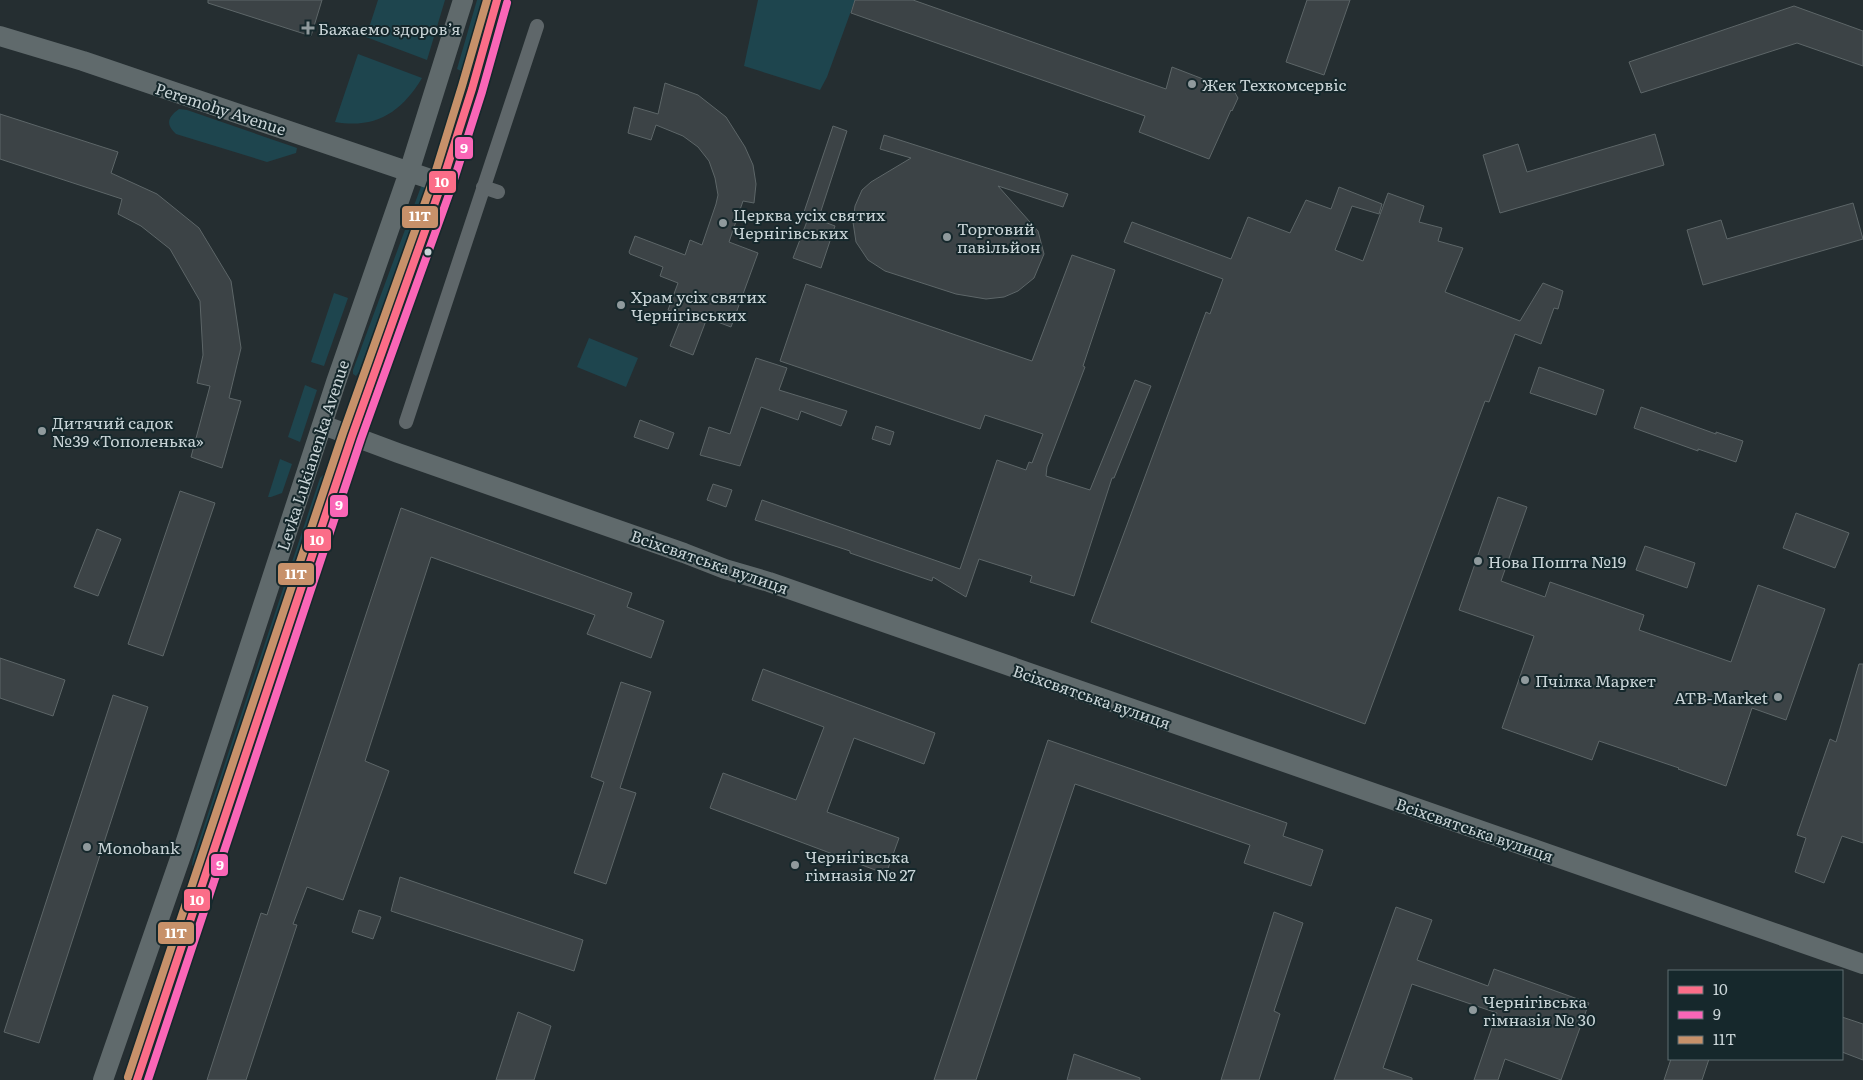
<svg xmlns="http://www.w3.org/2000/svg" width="1863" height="1080" viewBox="0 0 1863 1080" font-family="Literata,serif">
<rect width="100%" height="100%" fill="#252e31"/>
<path fill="#1e454e" d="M 378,0 L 445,0 L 427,60 L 366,37 Z
M 477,0 L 487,0 L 465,73 L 457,69 Z
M 758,0 L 855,0 L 827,77 L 820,90 L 744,66 Z
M 358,54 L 422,78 C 401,113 375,129 335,122 Z
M 179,109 L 187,110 L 297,148 L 296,153 L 267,162 L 176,134 C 165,124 168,117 179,109 Z
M 422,184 L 426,185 L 426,188 L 359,372 L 356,376 L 353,374 L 353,370 Z
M 334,293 L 348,298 L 324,366 L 311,362 Z
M 589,338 L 638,358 L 626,387 L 577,367 Z
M 305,385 L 317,390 L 300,442 L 288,437 Z
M 280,459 L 292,464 L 282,493 L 271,497 L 268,497 Z
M 323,475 L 326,476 L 326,481 L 199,865 L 195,868 L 192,865 L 193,859 L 320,478 Z"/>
<path fill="#3c4346" stroke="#5d6668" d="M 208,0 L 322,0 L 311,36 L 208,3 Z
M 855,0 L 913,0 L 1166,89 L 1172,67 L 1234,91 L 1238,98 L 1232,111 L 1231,110 L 1209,159 L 1139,132 L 1145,116 L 851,13 Z
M 1307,0 L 1350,0 L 1324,75 L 1286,62 Z
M 1794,6 L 1863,31 L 1863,66 L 1797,43 L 1641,93 L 1629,62 Z
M 665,83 L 698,95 L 726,117 L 745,147 L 753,165 L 756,184 L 754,203 L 743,201 L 729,242 L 758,253 L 731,327 L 707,318 L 693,355 L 670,346 L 682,316 L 668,310 L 678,283 L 660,276 L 663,267 L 630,254 L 629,252 L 635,236 L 685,255 L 690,240 L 702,245 L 716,204 L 718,195 L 715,178 L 709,161 L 698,147 L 683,136 L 656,125 L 651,140 L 628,133 L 634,107 L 658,114 Z
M 0,114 L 118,152 L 111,173 L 157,194 L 199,228 L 231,281 L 241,348 L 229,398 L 241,401 L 222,468 L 191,457 L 210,386 L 197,383 L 203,355 L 200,301 L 170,249 L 141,226 L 118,214 L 122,199 L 0,159 Z
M 833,126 L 847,131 L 819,217 L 804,212 Z
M 1655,134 L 1664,165 L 1500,213 L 1483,155 L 1518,144 L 1527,172 Z
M 884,135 L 1068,194 L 1063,207 L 998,186 L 1038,231 L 1044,254 L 1034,278 L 1018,291 L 1004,297 L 986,299 L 956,294 L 885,271 L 868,260 L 856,242 L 853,222 L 855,206 L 862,190 L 871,182 L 911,158 L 880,149 Z
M 1339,187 L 1382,204 L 1379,214 L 1352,206 L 1335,250 L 1363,261 L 1388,193 L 1424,206 L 1419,222 L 1442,228 L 1438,241 L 1463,248 L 1445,292 L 1520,321 L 1543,283 L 1563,291 L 1558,309 L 1554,308 L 1541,344 L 1515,334 L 1489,402 L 1485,401 L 1365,724 L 1091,622 L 1206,312 L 1210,314 L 1223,279 L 1124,242 L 1132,222 L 1231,259 L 1248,217 L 1290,233 L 1306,200 L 1331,209 Z
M 1853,203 L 1863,239 L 1703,285 L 1687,230 L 1721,220 L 1727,239 Z
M 809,216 L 835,226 L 821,268 L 793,258 Z
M 1072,255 L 1115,270 L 1083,366 L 1085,367 L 1047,467 L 1046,476 L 1090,490 L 1135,380 L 1151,386 L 1114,478 L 1112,478 L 1074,596 L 1030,582 L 1032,576 L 979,559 L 966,597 L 933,577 L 932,581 L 850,553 L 850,551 L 755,520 L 762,500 L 960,569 L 997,460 L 1026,470 L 1029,462 L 1032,463 L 1043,434 L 985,415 L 980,429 L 780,361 L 806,284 L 1032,361 Z
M 756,358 L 787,368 L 779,390 L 847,411 L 841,426 L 801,411 L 798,420 L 761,407 L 740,466 L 700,455 L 709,427 L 730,434 Z
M 1539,367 L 1604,390 L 1596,415 L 1530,393 Z
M 1641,407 L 1716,434 L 1716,432 L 1743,441 L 1736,462 L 1698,449 L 1698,451 L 1634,428 Z
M 640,420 L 674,433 L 668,449 L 634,437 Z
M 876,426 L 894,432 L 890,445 L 872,439 Z
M 713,484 L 732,490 L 726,507 L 707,500 Z
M 180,491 L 215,503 L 163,656 L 128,644 Z
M 1498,497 L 1527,507 L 1501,581 L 1545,597 L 1550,582 L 1644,615 L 1639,630 L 1731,662 L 1758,585 L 1825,609 L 1786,720 L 1752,708 L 1726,786 L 1678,769 L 1679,768 L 1599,741 L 1592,760 L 1502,728 L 1534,636 L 1459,610 Z
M 401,508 L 632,593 L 627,607 L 664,621 L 651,658 L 587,634 L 595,615 L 431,557 L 365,761 L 389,771 L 343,900 L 307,887 L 293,924 L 297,925 L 246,1080 L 207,1080 L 261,913 L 267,915 Z
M 1796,513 L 1849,533 L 1835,568 L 1783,548 Z
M 97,529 L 121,539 L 98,596 L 74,587 Z
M 1645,546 L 1695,563 L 1687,588 L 1636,570 Z
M 0,658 L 65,680 L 53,716 L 0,698 Z
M 1859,664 L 1863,664 L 1863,843 L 1842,836 L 1824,883 L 1795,872 L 1806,838 L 1797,835 L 1830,739 L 1836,742 Z
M 763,669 L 935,733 L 924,764 L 854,738 L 827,812 L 899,838 L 886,874 L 710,808 L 723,773 L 796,800 L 824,727 L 752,700 Z
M 621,682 L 651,692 L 620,788 L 636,793 L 606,884 L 574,873 L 604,782 L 591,777 Z
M 113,695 L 148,707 L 39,1043 L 4,1032 Z
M 1048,740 L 1287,823 L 1283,836 L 1323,850 L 1311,886 L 1244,863 L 1250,845 L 1075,784 L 976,1080 L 934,1080 Z
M 400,877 L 583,940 L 574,971 L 391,911 Z
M 1396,907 L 1432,920 L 1417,960 L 1488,986 L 1494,969 L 1589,1003 L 1561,1080 L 1505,1059 L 1498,1080 L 1474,1080 L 1497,1013 L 1412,984 L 1383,1068 L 1412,1078 L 1412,1080 L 1334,1080 Z
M 359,910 L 381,917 L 373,939 L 352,932 Z
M 1274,912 L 1303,923 L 1274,1011 L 1280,1014 L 1259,1080 L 1221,1080 Z
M 518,1012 L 551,1026 L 534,1080 L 496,1080 Z
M 1842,1017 L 1863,1024 L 1863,1060 L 1842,1052 Z
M 1074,1054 L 1140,1078 L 1140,1080 L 1067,1080 Z
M 1671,1059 L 1709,1059 L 1702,1080 L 1664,1080 Z"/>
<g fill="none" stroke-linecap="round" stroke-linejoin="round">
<path stroke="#5f676a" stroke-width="14" d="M 483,187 L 498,192
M 406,422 L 537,26"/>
<path stroke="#606a6c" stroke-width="20" d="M 0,36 L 83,61 L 442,183
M 323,425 L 398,453 L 684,553 L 725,569 L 769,582 L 1863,964
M 103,1080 L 184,847 L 336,382 L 409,172 L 463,0
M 137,1080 L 352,436 L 442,183 L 472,89 L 497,0"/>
<g stroke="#16282c" stroke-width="11">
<path id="bus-1" d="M 137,1080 L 352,436 L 442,183 L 472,89 L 497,0"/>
</g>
<g stroke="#16282c" stroke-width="11">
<path id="bus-2" d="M 148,1080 L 361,439 L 452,186 L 482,92 L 507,3"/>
</g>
<g stroke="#16282c" stroke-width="11">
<path id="bus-3" d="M 128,1077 L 343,433 L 433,180 L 462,86 L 487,0"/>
</g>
<use href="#bus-1" stroke="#fb6d88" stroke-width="8"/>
<use href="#bus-2" stroke="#fa66b7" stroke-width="8"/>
<use href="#bus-3" stroke="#c7916a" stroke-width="8"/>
</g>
<g fill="#909a9d" stroke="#16282c" stroke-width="2">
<path d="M305.5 20.5h5v5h5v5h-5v5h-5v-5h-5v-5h5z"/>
<circle cx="1192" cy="84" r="5"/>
<circle cx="723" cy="223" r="5"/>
<circle cx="947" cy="237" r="5"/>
<circle cx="621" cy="305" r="5"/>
<circle cx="42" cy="431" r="5"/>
<circle cx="1478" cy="561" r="5"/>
<circle cx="1525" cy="680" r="5"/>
<circle cx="1778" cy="697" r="5"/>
<circle cx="87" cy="847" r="5"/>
<circle cx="795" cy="865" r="5"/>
<circle cx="1473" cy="1010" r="5"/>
</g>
<circle fill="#c9d4d7" stroke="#16282c" stroke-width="2" cx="428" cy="252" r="4.5"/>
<g text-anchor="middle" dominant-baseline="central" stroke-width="4" stroke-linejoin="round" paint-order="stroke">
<g font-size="16" fill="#c9d4d7" stroke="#16282c" text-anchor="start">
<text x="318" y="28">Бажаємо здоровʼя</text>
<text x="1202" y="84">Жек Техкомсервіс</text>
<text x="733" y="214">Церква усіх святих<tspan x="733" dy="18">Чернігівських</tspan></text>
<text x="957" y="228">Торговий<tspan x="957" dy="18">павільйон</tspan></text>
<text x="631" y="296">Храм усіх святих<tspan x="631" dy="18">Чернігівських</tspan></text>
<text x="52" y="422">Дитячий садок<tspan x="52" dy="18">№39 «Тополенька»</tspan></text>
<text x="1488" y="561">Нова Пошта №19</text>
<text x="1535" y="680">Пчілка Маркет</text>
<text x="1768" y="697" text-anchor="end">ATB-Market</text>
<text x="97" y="847">Monobank</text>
<text x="805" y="856">Чернігівська<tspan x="805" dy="18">гімназія № 27</tspan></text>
<text x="1483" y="1001">Чернігівська<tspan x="1483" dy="18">гімназія № 30</tspan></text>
</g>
<g font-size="16" fill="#c9d4d7" stroke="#16282c">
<text transform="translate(221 108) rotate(18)">Peremohy Avenue</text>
<text transform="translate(312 455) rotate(-72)">Levka Lukianenka Avenue</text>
<text transform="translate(710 561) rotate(19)">Всіхсвятська вулиця</text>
<text transform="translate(1092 696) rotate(19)">Всіхсвятська вулиця</text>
<text transform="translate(1475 829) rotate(19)">Всіхсвятська вулиця</text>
</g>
</g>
<g stroke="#16282c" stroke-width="2">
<rect x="454" y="136" width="20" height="24" rx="5" fill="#fa66b7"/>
<rect x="428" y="170" width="29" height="24" rx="5" fill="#fb6d88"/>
<rect x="401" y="205" width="38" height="24" rx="5" fill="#c7916a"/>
<rect x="329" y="494" width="20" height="24" rx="5" fill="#fa66b7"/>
<rect x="303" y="528" width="29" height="24" rx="5" fill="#fb6d88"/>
<rect x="277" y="562" width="38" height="24" rx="5" fill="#c7916a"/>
<rect x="210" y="853" width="19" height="24" rx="5" fill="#fa66b7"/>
<rect x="183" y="888" width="28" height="24" rx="5" fill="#fb6d88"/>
<rect x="157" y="921" width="38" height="24" rx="5" fill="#c7916a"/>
</g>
<g font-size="14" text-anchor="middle" font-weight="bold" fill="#fff">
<text x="464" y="153">9</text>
<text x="442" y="187">10</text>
<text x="420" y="221">11Т</text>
<text x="339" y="510">9</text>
<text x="317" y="545">10</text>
<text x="296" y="579">11Т</text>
<text x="220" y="870">9</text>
<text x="197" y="905">10</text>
<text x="176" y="938">11Т</text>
</g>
<rect x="1668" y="970" width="175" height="90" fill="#16282c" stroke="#5e6d70"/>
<rect x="1678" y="986" width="25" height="8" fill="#fb6d88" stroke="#5e6d70"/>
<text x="1713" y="995" font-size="15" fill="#c9d4d7">10</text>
<rect x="1678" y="1011" width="25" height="8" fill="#fa66b7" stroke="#5e6d70"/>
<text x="1713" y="1020" font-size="15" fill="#c9d4d7">9</text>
<rect x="1678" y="1036" width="25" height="8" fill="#c7916a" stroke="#5e6d70"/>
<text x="1713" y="1045" font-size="15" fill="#c9d4d7">11Т</text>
</svg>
